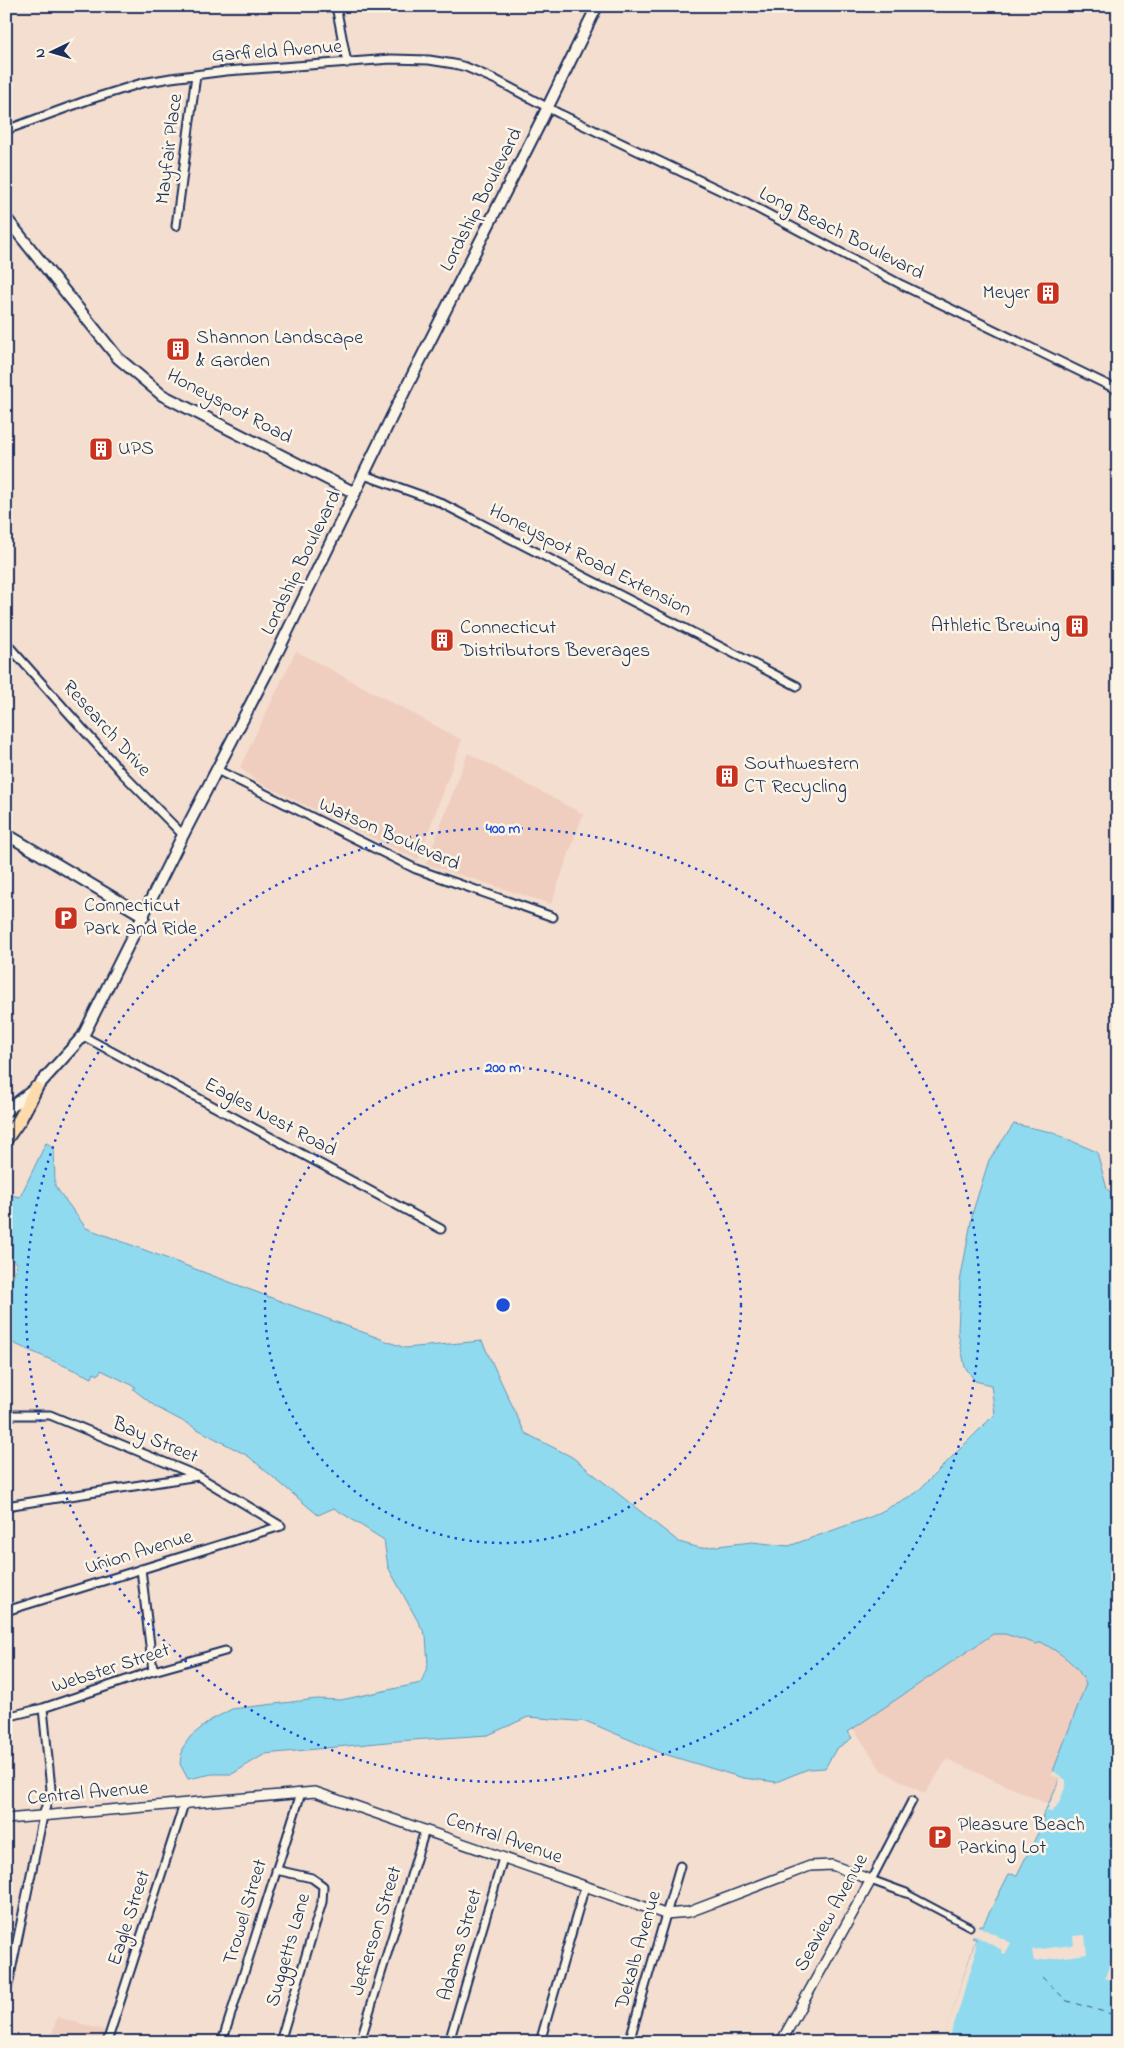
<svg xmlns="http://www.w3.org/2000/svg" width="1124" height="2048" viewBox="0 0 1124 2048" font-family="'Indie Flower',sans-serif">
<rect width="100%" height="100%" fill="#f4decf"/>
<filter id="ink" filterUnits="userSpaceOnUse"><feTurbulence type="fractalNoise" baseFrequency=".02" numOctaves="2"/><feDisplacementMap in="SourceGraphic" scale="10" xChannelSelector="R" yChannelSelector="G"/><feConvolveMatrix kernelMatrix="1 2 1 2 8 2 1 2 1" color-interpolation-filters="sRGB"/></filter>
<g filter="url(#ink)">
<path fill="#efcebf" d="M 296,651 L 462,740 L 418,860 L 256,781 L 240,767 Z
M 468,753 L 583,814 L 551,904 L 426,864 Z
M 993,1634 L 1005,1634 L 1036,1644 L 1041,1642 L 1065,1657 L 1082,1673 L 1086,1684 L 1052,1775 L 1060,1778 L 1050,1805 L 947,1759 L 925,1794 L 881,1770 L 853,1728 Z
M 57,2017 L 104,2030 L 101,2042 L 50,2042 Z"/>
<path fill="#90daf0" stroke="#6196b6" d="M 1014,1124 L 1051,1132 L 1097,1152 L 1107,1189 L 1118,1199 L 1118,2042 L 943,2042 L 976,1939 L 972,1938 L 979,1925 L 983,1925 L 1009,1874 L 1017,1875 L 1045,1819 L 1042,1818 L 1060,1779 L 1052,1774 L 1086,1684 C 1078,1664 1060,1653 1041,1642 L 1037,1644 L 1005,1634 L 993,1634 L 848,1732 L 852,1738 L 836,1749 L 825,1768 L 808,1769 L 776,1782 L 743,1778 L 661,1753 L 588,1722 L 528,1717 L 488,1735 L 397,1741 L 265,1754 L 232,1774 L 212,1774 L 188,1779 L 180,1764 L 182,1749 L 190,1737 L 211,1720 L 232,1709 L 317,1699 L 341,1700 L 421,1683 L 428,1665 L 426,1636 L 388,1567 L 384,1540 L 334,1508 L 318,1515 L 248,1456 L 156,1407 L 133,1389 L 136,1387 L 101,1370 L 98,1375 L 94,1373 L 92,1378 L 6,1340 L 6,1297 L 8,1295 L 17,1263 L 6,1256 L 6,1194 L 20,1197 L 46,1143 L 54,1147 L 55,1186 L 86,1228 L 405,1348 L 482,1341 L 525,1433 L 572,1457 L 679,1542 L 700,1548 L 752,1542 L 789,1546 L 873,1516 L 916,1493 L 995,1414 L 991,1385 L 975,1381 L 965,1367 L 958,1333 L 960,1282 L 973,1211 L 989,1160 Z"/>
<path fill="#f4decf" d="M 1053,1771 L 1066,1780 L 1066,1785 L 1059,1803 L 1052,1812 L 1047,1811 L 1060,1779 L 1051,1775 Z
M 976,1925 L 1011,1943 L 1005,1954 L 1001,1952 L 1002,1950 L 972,1934 Z
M 1085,1935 L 1087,1954 L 1034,1961 L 1032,1950 L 1074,1945 L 1073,1936 Z
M 976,1939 L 975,1956 L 959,2009 L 948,2042 L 942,2042 Z
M 1118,1940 L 1118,1973 L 1115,1982 L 1105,1978 Z"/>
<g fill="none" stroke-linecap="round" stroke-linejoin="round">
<path stroke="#385a82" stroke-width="1" stroke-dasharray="6 5" stroke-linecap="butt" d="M 1042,1977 L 1067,2001 L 1118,2016"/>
<g stroke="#1b2f5e" stroke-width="9">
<path id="pedestrian" d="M 906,1893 L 970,1927"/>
</g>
<g stroke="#1b2f5e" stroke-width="11">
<path id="minor" d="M 336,6 L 347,63
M 6,130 L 88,100 L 142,83 L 171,78 L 226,71 L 391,59 L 429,60 L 454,64 L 466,67 L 496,80 L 560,114 L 747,203 L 902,285 L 1118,390
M 176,226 L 196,75
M 364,475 L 437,501 L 797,686
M 6,643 L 122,773 L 183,835
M 217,770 L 416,869 L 553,917
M 83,1036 L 441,1229
M 6,1415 L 50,1415 L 198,1476 L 281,1526
M 6,1506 L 198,1476
M 141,1569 L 153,1671
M 6,1611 L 281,1526
M 6,1717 L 43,1708 L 150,1672 L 225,1651
M 276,1870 L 312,1878 L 323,1886 L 322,1902 L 280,2042
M 906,1893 L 871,1880 L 912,1801
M 6,1995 L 43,1816 L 51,1789 L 43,1708
M 107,2042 L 184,1804
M 222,2042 L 301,1793
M 360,2042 L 425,1830
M 449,2042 L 503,1858
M 540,2042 L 585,1886
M 629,2042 L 680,1866"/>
</g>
<g stroke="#1b2f5e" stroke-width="12">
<path id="tertiary" d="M 6,1819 L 315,1792 L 665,1914 L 689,1912 L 810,1866 L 832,1865 L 871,1880 L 781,2042"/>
</g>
<g stroke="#1b2f5e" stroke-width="14">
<path id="secondary" d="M 6,218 L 118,358 L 162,395 L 355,493
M 6,834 L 144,916
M 6,1111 L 36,1088 L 83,1036 L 183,835 L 277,653 L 394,412 L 540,123 L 597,6"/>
</g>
<g stroke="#1b2f5e" stroke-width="16">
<path id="motorway" d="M 6,1139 L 20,1119 L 36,1088"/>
</g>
<use href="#pedestrian" stroke="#fcf5e5" stroke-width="5"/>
<use href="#minor" stroke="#fcf5e5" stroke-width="7"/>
<use href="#tertiary" stroke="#fcf5e5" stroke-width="9"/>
<use href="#secondary" stroke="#fcf5e5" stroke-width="10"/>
<use href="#motorway" stroke="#fedbac" stroke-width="12"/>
</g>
</g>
<g fill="none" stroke="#1d4ed8" stroke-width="2.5" stroke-dasharray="2.5 5">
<circle cx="503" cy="1305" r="238"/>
<circle cx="503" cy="1305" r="477"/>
</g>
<defs>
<g id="building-square" transform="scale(1.25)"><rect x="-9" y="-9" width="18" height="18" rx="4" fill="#c8321e" stroke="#fcf5e5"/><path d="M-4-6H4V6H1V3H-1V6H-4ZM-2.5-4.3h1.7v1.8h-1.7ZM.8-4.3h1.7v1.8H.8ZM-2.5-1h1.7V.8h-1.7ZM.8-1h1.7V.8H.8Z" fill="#fff"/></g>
<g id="parking-square" transform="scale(1.25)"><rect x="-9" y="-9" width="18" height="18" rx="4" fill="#c8321e" stroke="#fcf5e5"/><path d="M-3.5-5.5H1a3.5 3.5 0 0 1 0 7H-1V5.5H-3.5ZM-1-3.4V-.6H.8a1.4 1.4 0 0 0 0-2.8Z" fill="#fff"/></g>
</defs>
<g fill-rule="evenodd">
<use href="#building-square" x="1048" y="293"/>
<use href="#building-square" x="178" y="349"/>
<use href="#building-square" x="101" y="449"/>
<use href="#building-square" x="1077" y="626"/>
<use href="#building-square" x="442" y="640"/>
<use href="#building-square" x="727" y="776"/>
<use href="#parking-square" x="66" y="918"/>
<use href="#parking-square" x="940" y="1837"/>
</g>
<g text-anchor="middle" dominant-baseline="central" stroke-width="5" stroke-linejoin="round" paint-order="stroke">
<g font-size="20" fill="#1b2f5e" stroke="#fcf5e5">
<text transform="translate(277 52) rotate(-4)">Garfield Avenue</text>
<text transform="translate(170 149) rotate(-83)">Mayfair Place</text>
<text transform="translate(482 200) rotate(-63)">Lordship Boulevard</text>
<text transform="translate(841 234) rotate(27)">Long Beach Boulevard</text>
<text transform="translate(229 407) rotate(28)">Honeyspot Road</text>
<text transform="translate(590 561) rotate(27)">Honeyspot Road Extension</text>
<text transform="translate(302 563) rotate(-64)">Lordship Boulevard</text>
<text transform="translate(106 729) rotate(48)">Research Drive</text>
<text transform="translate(389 835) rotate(24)">Watson Boulevard</text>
<text transform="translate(270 1118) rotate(28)">Eagles Nest Road</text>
<text transform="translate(155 1441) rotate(23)">Bay Street</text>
<text transform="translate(139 1553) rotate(-17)">Union Avenue</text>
<text transform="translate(111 1669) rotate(-18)">Webster Street</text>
<text transform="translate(88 1794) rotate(-5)">Central Avenue</text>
<text transform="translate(504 1839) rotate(19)">Central Avenue</text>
<text transform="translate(246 1912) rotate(-73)">Trowel Street</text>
<text transform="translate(832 1913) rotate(-61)">Seaview Avenue</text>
<text transform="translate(130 1918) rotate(-72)">Eagle Street</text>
<text transform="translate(377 1931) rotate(-73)">Jefferson Street</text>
<text transform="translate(461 1945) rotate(-74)">Adams Street</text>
<text transform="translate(289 1950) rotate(-74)">Suggetts Lane</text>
<text transform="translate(639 1950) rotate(-74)">Dekalb Avenue</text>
</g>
<g font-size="20" fill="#1b2f5e" stroke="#fcf5e5" text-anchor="start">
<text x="1030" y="293" text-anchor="end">Meyer</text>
<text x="196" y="338">Shannon Landscape<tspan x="196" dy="23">&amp; Garden</tspan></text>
<text x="118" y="449">UPS</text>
<text x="1060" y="626" text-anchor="end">Athletic Brewing</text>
<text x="460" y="628">Connecticut<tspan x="460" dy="23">Distributors Beverages</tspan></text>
<text x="744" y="764">Southwestern<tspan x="744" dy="23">CT Recycling</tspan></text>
<text x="84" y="906">Connecticut<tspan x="84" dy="23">Park and Ride</tspan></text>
<text x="958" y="1825">Pleasure Beach<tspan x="958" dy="23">Parking Lot</tspan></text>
</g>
</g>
<circle cx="503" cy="1305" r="8" fill="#1d4ed8" stroke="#fcf5e5" stroke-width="2.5"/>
<g font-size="15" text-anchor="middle" font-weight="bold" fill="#1d4ed8" stroke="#fcf5e5" stroke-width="5" stroke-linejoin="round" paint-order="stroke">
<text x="503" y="833">400 m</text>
<text x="503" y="1072">200 m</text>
</g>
<rect width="1124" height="2048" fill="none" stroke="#fcf5e5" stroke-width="25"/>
<rect x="12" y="12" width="1099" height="2023" fill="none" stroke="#1b2f5e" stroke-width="2" filter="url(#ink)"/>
<g transform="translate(52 52) rotate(265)" stroke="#fcf5e5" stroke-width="4" paint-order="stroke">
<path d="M0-4L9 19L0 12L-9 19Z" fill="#1b2f5e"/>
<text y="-8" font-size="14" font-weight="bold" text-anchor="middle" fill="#1b2f5e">N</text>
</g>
</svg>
